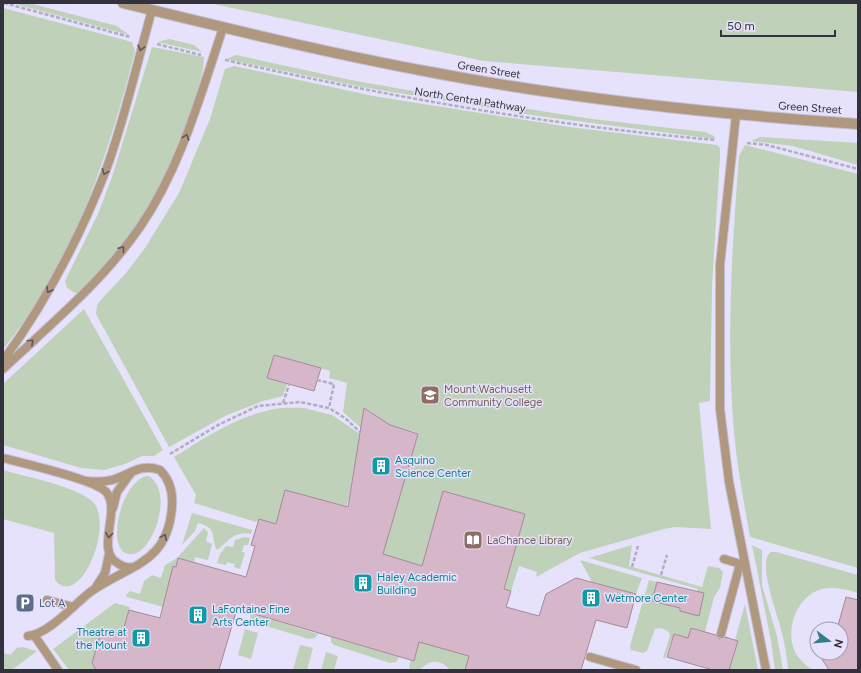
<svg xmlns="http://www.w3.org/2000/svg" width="861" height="673" viewBox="0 0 861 673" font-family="Figtree,sans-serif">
<rect width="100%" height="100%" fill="#e7e2fc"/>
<path fill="#bfd1b8" d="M 12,3 L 29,3 L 117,26 L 129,35 Z
M 209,3 L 858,3 L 858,92 L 484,61 Z
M 3,8 L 132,42 L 135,51 C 109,154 72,266 3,349 Z
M 169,39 L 194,45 L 202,52 L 157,42 Z
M 152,47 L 204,57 C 204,72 198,87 194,101 C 173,172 133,242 79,292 L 75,293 L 67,288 L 65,281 L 98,214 L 112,177 Z
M 236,55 L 351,80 L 413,91 L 592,119 L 705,132 L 714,136 L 715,139 L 538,116 L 362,87 L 226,59 Z
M 234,66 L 373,96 L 569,127 L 717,145 L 720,148 L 720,157 L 712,286 L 710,401 L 699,403 L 711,529 L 675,527 L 664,529 L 580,553 L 536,577 L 537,572 L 519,566 L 511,591 L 504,589 L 525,514 L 444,491 L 422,566 L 359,548 L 387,540 L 418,433 L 390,425 L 364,408 L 361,428 L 343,412 L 347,383 L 329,378 L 330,371 L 274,355 L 267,378 L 287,384 L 283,396 L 263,401 L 227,415 L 169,447 L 96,314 L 97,306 L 99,302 L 126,273 L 145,248 L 179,193 L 210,119 L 225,69 Z
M 760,137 L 858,143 L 858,165 L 793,146 L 751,141 Z
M 745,145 L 858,174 L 858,568 L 750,537 C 744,502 737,467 734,432 C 726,340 732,248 739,156 Z
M 84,309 L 163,450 L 154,456 L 142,456 L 125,464 L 104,470 L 81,468 L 3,445 L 3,384 Z
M 304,408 L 332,415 L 360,434 L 349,497 L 342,521 L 341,505 L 286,490 L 276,524 L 259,519 L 256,522 L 194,503 L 196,495 L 174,457 C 204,438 236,417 270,410 C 281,407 293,408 304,408 Z
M 3,470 C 24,476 77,487 92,501 C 116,524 79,611 55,580 L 54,533 L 3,519 Z
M 148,476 C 176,489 152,560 128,554 C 104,548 123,478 148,476 Z
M 192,513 L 252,530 L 251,534 C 231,531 229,542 217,550 C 210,536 218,528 198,523 L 195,531 L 182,545 Z
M 204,528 L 208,532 L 206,541 L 212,544 L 208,560 L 195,557 L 194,563 L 178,558 L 176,567 L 173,566 L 163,607 L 127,597 L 126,595 L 130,591 L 140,594 L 144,581 L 152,575 L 161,578 L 165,565 L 177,558 Z
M 245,537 L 250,538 L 248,545 L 244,545 L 242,552 L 245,553 L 240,569 L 234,567 L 235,564 L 227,562 L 226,565 L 217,563 L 220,554 L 226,546 L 233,547 L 235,540 Z
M 632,545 L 629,566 L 702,587 L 708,566 L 719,568 L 723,572 L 720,588 L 714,597 L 705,632 L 691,627 L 688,638 L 674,634 L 665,658 L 663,658 L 670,635 C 668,629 660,627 655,629 L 647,651 L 643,653 L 631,650 L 630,646 L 649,580 L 657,582 L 652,601 L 680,608 L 680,611 L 699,615 L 704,593 L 697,592 L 698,589 L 589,558 Z
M 752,545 L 762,550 L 762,585 L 777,636 L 783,670 L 775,670 L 771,641 Z
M 771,552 L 776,552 L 858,575 L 858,593 C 845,589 833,586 819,590 C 796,598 785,631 795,652 C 799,659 805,665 812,670 L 788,670 C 787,658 785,645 782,633 C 779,618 756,562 771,552 Z
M 580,560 L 642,578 L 636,594 L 592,582 Z
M 115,603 L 130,607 L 122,634 L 102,629 L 92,663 L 96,670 L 69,670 L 53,649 Z
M 745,604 L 758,670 L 729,670 L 738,641 L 735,640 Z
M 251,613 L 318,634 L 315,638 L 309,639 L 252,622 L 250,620 Z
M 245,629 L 258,633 L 251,659 L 238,655 Z
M 331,637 L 399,657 L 396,662 L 390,663 L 334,645 L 331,642 Z
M 420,639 L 470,654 L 465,670 L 450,670 C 441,659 429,659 420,670 L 410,669 L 409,666 L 411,660 L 414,661 Z
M 300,645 L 313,648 L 307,670 L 293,670 Z
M 22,647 L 37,651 L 12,670 L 3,670 L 3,653 L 10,655 L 17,648 Z
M 326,652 L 338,656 L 334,670 L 321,670 Z"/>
<path fill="#d6b7ca" stroke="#a6889b" d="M 274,355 L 321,368 L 314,391 L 267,378 Z
M 364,408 L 390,425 L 418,434 L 383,554 L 422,566 L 443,491 L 525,514 L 504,589 L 511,591 L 506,607 L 539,616 L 546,594 L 576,578 L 636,594 L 627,628 L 596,620 L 581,670 L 465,670 L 469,656 L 419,642 L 414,661 L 251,613 L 236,612 L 219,670 L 96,670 L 92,663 L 102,629 L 122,634 L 129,610 L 160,618 L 173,566 L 176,567 L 178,558 L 246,577 L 255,546 L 251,545 L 259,519 L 276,524 L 285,490 L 348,507 Z
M 657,582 L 704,593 L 699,616 L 680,611 L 680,608 L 652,601 Z
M 846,597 L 858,600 L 858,670 L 829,670 L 818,653 L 841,653 L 841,629 L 837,629 Z
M 691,628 L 716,635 L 719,639 L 725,637 L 738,641 L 729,670 L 713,670 L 667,657 L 674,634 L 688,638 Z"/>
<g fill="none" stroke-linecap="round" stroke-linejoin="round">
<g stroke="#c3bfd6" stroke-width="10">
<path id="service" d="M 736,115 L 720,265 L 720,409 L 729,482 L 766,670
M 3,361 C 45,303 80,237 106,170 C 125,118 137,63 152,10
M 3,369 C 51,324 103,281 140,227 C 181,167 200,96 223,28
M 3,458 C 22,463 98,480 107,493 C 121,512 94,552 119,564 C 123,567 129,568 134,567
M 113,508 L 117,492 L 131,473
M 724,559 L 744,565
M 96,587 L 105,573 L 109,554
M 47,600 L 73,607
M 721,634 L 740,564
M 34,635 L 58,670
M 28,636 C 48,634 73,606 89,593 C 128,564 168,566 172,506 C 173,493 170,480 160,470 C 139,463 132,474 112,480 C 104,482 96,482 87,481
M 590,657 L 636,670"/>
</g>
<g stroke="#c3bfd6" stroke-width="12">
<path id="tertiary" d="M 123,3 C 225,28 327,53 430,72 C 571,99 715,114 858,124"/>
</g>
<path stroke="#b0acc2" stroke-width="2.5" stroke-dasharray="4 2" stroke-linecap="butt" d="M 4,3 L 130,37
M 157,44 L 201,55
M 225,60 C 387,96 551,126 716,140
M 747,143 L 767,145 L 858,169
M 317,380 L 334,384 L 329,408
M 283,403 L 289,385
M 170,454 L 218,425 L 258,406 L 300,402 L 329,408 L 345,418 L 360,432
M 632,567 L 638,546
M 661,575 L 667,555"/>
<use href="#service" stroke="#b0987e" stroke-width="8"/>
<use href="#tertiary" stroke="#b0987e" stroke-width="10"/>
</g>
<defs><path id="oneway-chevron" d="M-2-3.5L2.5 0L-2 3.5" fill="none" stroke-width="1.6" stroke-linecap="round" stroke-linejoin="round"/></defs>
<g stroke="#5f5554">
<use href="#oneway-chevron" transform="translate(141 48) rotate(105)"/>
<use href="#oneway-chevron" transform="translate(186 137) rotate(-70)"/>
<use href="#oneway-chevron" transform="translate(105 172) rotate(111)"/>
<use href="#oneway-chevron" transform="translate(122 249) rotate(-50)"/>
<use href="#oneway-chevron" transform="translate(49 290) rotate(119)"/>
<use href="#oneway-chevron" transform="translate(31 342) rotate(-43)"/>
<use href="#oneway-chevron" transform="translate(109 535) rotate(96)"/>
<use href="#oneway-chevron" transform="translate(164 537) rotate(-66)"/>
</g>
<defs>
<g id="university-square" transform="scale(1)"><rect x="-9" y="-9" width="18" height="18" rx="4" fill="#8d6e63" stroke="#e7e2fc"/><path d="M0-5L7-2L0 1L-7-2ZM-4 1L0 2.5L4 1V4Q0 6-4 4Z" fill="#fff"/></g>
<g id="building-square" transform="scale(1)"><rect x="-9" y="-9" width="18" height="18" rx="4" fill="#0f9aa8" stroke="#e7e2fc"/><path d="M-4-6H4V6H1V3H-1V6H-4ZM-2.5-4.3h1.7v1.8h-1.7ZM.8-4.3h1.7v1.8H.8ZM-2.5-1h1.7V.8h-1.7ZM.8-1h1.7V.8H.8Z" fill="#fff"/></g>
<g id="library-square" transform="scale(1)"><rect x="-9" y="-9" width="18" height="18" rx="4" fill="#8d6e63" stroke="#e7e2fc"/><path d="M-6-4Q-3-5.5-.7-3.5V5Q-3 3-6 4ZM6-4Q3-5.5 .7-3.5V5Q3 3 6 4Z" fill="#fff"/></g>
<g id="parking-square" transform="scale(1)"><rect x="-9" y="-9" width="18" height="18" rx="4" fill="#5c6f8a" stroke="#e7e2fc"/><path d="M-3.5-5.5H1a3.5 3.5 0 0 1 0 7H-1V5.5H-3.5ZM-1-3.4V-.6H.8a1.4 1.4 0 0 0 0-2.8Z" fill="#fff"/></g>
</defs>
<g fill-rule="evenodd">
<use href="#university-square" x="430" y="395"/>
<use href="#building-square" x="381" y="466"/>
<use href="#library-square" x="473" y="540"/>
<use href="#building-square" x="363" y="583"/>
<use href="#building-square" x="591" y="598"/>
<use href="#parking-square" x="25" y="603"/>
<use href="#building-square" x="198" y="615"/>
<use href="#building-square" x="141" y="638"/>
</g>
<g text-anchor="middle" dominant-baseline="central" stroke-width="3" stroke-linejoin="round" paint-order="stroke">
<g font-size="11" fill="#33313d" stroke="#e7e2fc">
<text transform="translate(489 70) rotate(9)">Green Street</text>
<text transform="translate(470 100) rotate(9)">North Central Pathway</text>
<text transform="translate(810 108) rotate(4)">Green Street</text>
</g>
<g font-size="11" fill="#785e54" stroke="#e7e2fc" text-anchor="start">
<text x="444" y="389">Mount Wachusett<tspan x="444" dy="13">Community College</tspan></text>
<text x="487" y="540">LaChance Library</text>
</g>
<g font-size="11" fill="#0d838f" stroke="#e7e2fc" text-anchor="start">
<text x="395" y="460">Asquino<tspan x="395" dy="13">Science Center</tspan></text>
<text x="377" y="577">Haley Academic<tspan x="377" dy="13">Building</tspan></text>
<text x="605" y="598">Wetmore Center</text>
<text x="212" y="609">LaFontaine Fine<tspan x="212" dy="13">Arts Center</tspan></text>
<text x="127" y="632" text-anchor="end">Theatre at<tspan x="127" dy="13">the Mount</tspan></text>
</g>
<g font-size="11" fill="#4e5e75" stroke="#e7e2fc" text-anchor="start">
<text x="39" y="603">Lot A</text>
</g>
</g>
<rect width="861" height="673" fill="none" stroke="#33313d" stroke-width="8"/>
<g transform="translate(829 641) rotate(106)"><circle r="19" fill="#e7e2fc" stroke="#9f9bb0"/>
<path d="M0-3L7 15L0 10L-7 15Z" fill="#377d89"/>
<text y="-6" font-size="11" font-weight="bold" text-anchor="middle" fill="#33313d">N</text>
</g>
<path d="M721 30v6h114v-6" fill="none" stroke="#33313d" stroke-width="2"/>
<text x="727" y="30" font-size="12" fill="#33313d" stroke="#e7e2fc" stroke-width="3" paint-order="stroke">50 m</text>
</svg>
